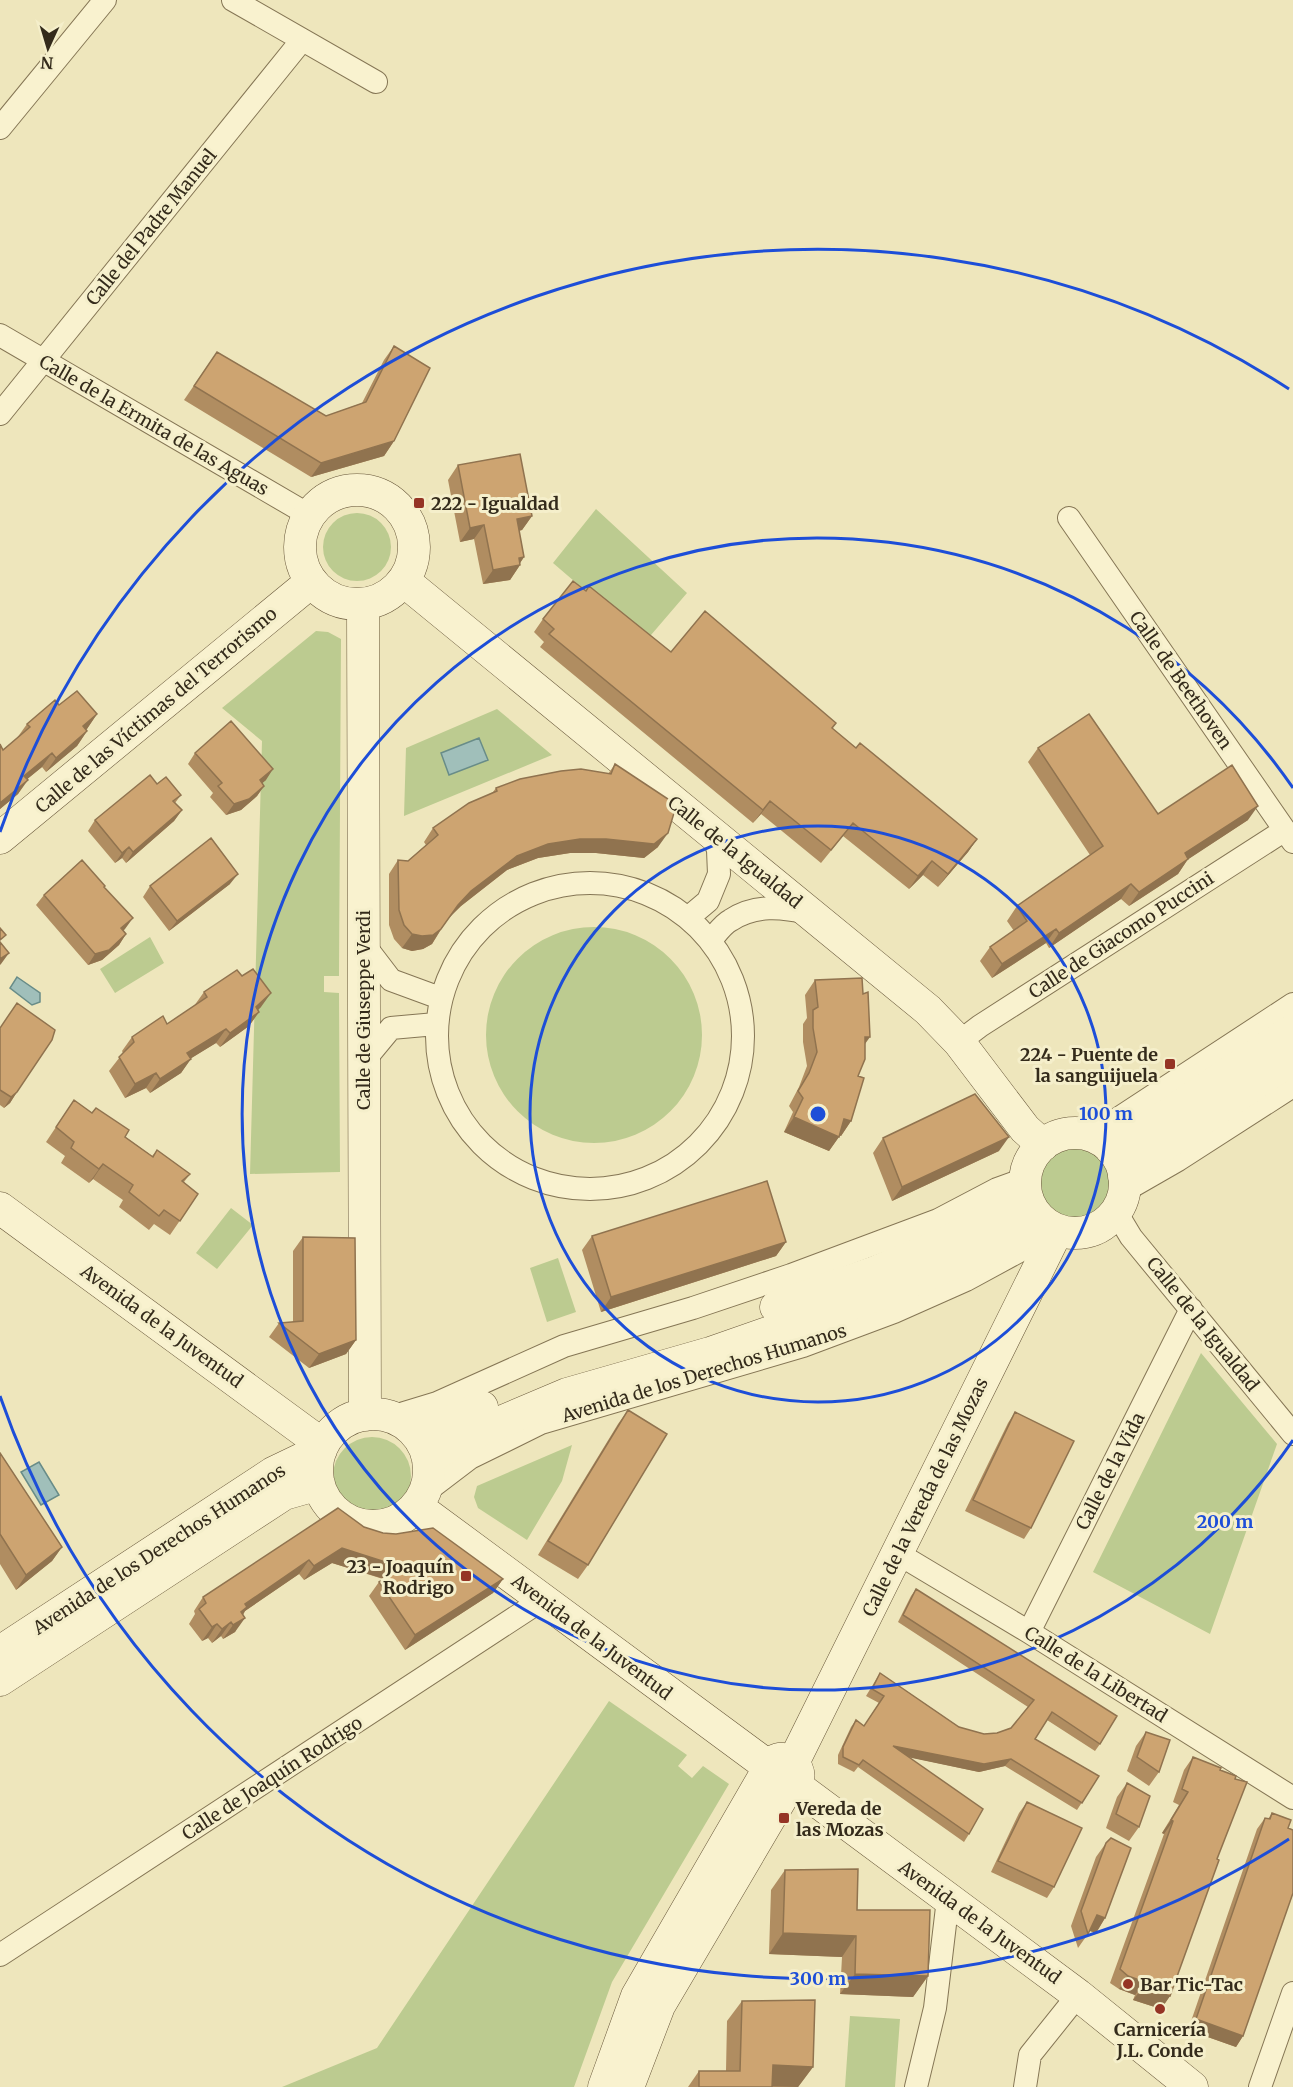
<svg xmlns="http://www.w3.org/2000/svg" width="1293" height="2087" viewBox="0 0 1293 2087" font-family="Merriweather,serif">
<rect width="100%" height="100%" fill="#eee6bc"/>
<path fill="#bccb90" d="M 596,509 L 687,593 L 645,642 L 553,563 Z
M323 547a34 34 0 1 1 68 0a34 34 0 1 1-68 0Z
M 316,631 L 328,632 L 341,639 L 339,976 L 324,976 L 324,992 L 339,993 L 340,1172 L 250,1174 L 262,741 L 222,708 Z
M 497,709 L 552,755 L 404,816 L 406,748 Z
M486 1035a108 108 0 1 1 216 0a108 108 0 1 1-216 0Z
M 150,937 L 164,963 L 115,993 L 100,969 Z
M1039 1184a37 37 0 1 1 74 0a37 37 0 1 1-74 0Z
M 231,1208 L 253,1225 L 217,1269 L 196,1253 Z
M 558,1258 L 576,1312 L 547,1322 L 530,1268 Z
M 1201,1353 L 1277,1444 L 1210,1634 L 1093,1572 Z
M333 1476a39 39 0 1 1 78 0a39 39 0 1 1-78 0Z
M 572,1445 L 562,1481 L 527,1540 L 478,1508 L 474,1497 L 477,1486 Z
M 609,1701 L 687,1755 L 678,1766 L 692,1778 L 703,1766 L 729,1784 L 612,1982 L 574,2087 L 282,2087 L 377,2048 Z
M 850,2016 L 900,2019 L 895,2087 L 845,2087 Z"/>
<path fill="#a0bfba" stroke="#688c88" stroke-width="1.5" d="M 479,738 L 488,760 L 449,775 L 441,753 Z
M 17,977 L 40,993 L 40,1002 L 32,1005 L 10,988 Z
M 39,1462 L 59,1495 L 41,1505 L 21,1472 Z"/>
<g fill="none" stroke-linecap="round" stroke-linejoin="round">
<g stroke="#857655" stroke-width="24">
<path id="street" d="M 233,0 L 376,82
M 0,128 L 105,0
M 0,335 L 309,515
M 0,414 L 302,40
M 1069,518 L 1293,842
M437 1036a153 153 0 1 1 306 0a153 153 0 1 1-306 0Z
M 689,917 L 708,901 L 719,874 L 718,850 L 712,834
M 711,940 C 717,933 723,924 731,920 C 755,904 782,907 809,913
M 362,942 L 391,980 L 440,998
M 959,1042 L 980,1026 L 1285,830
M 362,1063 L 391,1028 L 436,1024
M 1087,1135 L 1119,1118 L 1293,1004
M 1124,1191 L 1178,1160 L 1293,1086
M 1116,1212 L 1131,1237 L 1293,1434
M 391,1417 L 437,1403 L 564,1346 L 693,1308 L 791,1275 L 938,1220 L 997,1189 L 1025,1179
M 424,1493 L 470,1458 L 541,1423 L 803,1346 L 894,1312 L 966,1280 L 1025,1248 L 1039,1237
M 897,1553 L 1029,1632 L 1293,1798
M 1029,1632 L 1191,1309
M 0,1955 L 542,1600
M 916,2087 L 935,2008 L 948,1899
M 1025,2087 L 1030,2055 L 1078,1995
M 1260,2087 L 1293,1993"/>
</g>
<g stroke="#675639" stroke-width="33">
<path id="secondary" d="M300 547a57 57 0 1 1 114 0a57 57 0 1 1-114 0Z
M 404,581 L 928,1010 L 959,1042 L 1025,1129 L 1043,1145
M 363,605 L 365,1415
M 0,838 L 311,582
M1025 1183a50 50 0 1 1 100 0a50 50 0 1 1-100 0Z
M 1111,1149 L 1133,1138 L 1293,1030
M 1124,1176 L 1145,1158 L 1293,1058
M 0,1208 L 323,1445
M 776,1307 L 875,1272 L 948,1242 L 1026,1195
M317 1470a56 56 0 1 1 112 0a56 56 0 1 1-112 0Z
M 411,1428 L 448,1423 L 482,1407
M 428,1460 L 458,1440 L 567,1394 L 710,1353 L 883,1293 L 1045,1224
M 416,1506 L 768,1766
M 0,1652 L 273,1473 L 321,1450
M 0,1680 L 284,1494 L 319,1484
M 793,1763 L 1057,1231
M 795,1785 L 1078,1995 L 1192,2087
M 604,2087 L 637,1996 L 765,1775 C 777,1736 820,1778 785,1792 L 771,1788 L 765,1775
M 628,2087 L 659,2006 L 785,1792"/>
</g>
<use href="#street" stroke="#f9f2cf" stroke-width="22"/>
<use href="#secondary" stroke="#f9f2cf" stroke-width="32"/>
</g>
<path fill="#b08d61" d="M 394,346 L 394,441 L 384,456 L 311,477 L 184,400 L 217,352 L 326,416 L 362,403 L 384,360 Z
M 458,465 L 532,516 L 522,530 L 519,531 L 524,557 L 520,563 L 520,565 L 510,580 L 483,584 L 474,539 L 460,542 L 448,480 Z
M 543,619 L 671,652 L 836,723 L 832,728 L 856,748 L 977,839 L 968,852 L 938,887 L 923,875 L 909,889 L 843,836 L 821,863 L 761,814 L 753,823 L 540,647 L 544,642 L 534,632 Z
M 59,705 L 97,714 L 86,730 L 87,731 L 77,746 L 46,772 L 42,767 L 27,779 L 18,794 L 0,809 L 0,744 L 3,750 L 17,738 L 27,724 Z
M 1038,748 L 1158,814 L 1248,820 L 1188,859 L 1178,874 L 1129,906 L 1121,899 L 1049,948 L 1046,943 L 992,978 L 980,961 L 990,947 L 1014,931 L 1007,921 L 1017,906 L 1090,855 L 1028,762 Z
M 195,753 L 266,780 L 262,783 L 264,786 L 257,796 L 241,810 L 226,815 L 210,797 L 213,793 L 188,764 Z
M 615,764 L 658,847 L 644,858 L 596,853 L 570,853 L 538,858 L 507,870 L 461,906 L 449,917 L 432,944 L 423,949 L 412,951 L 402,948 L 394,939 L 389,925 L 389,874 L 398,860 L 408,861 L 426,845 L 424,842 L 433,828 L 493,792 L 496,788 L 608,774 Z
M 181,795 L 175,803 L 182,810 L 174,821 L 126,863 L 122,858 L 115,863 L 88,831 L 95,820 Z
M 230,884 L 169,931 L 143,897 L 150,886 Z
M 104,887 L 125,929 L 123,930 L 126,934 L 119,945 L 102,960 L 88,965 L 36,905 L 44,895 Z
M 815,980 L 865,1044 L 858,1076 L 851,1121 L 841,1136 L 840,1135 L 829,1151 L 784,1132 L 793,1112 L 789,1106 L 799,1087 L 807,1066 L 803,1042 L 803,1024 L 807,1018 L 805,995 Z
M 204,992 L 261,1007 L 258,1010 L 259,1012 L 249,1026 L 220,1047 L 216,1043 L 191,1058 L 181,1073 L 150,1093 L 146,1088 L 125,1098 L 109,1071 L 123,1053 L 122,1051 L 132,1037 L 167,1024 L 194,1006 Z
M 0,1028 L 17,1092 L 10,1103 L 4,1108 L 0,1105 Z
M 74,1100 L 152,1156 L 157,1150 L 190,1174 L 184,1182 L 198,1194 L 170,1235 L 154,1224 L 149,1230 L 119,1207 L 123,1200 L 93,1179 L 89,1183 L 61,1163 L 65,1156 L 46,1142 Z
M 883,1138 L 999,1151 L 892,1201 L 873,1153 Z
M 592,1236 L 786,1242 L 776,1256 L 601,1312 L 582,1250 Z
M 303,1237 L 356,1340 L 346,1354 L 309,1368 L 269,1337 L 279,1323 L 293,1322 L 293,1251 Z
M 628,1410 L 588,1565 L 578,1579 L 538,1555 L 618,1424 Z
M 1015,1412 L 1031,1528 L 1024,1539 L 965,1511 L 1008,1423 Z
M 0,1453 L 62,1547 L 52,1561 L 16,1590 L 0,1564 Z
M 364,1527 L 503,1579 L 493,1593 L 405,1650 L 369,1596 L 379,1582 L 383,1579 L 332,1563 L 304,1580 L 299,1574 L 245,1611 L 235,1632 L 223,1639 L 221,1636 L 212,1643 L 208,1638 L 202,1641 L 189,1624 L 195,1614 L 194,1611 L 203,1597 Z
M 916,1589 L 1100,1744 L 1095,1751 L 1047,1720 L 1035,1739 L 1099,1776 L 1077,1810 L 1005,1766 L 979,1772 L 909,1757 L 969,1834 L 964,1842 L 858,1767 L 854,1772 L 838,1764 L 838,1755 L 851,1727 L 856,1720 L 864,1726 L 879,1703 L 866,1696 L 880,1673 L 959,1727 L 984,1734 L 997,1733 L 1011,1728 L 1028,1707 L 898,1622 L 911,1596 Z
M 1146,1732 L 1159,1772 L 1149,1786 L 1127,1771 L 1136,1746 Z
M 1193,1757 L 1220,1770 L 1217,1859 L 1170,1996 L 1161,2009 L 1133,2000 L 1135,1995 L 1119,1989 L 1110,1983 L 1164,1834 L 1162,1833 L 1179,1805 L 1173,1802 L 1184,1770 Z
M 1127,1783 L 1139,1827 L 1129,1841 L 1106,1828 L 1117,1797 Z
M 1027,1802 L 1054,1887 L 1047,1898 L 991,1872 L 1019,1813 Z
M 1272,1813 L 1288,1828 L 1243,2036 L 1236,2047 L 1188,2030 L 1257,1829 L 1265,1818 L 1268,1819 Z
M 1106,1843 L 1105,1918 L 1096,1933 L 1090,1931 L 1078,1948 L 1071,1926 L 1096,1857 Z
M 785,1870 L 857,1910 L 928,1976 L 913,1997 L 840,1994 L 842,1957 L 769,1954 L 771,1890 Z
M 742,2001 L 813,2067 L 798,2087 L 688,2087 L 699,2071 L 726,2071 L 727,2021 Z"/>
<path fill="#90734f" d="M 394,441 L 384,456 L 311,477 L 321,463 Z
M 532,516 L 522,530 L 507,533 L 517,519 Z
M 484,525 L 474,539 L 460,542 L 470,528 Z
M 524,557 L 518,566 L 520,565 L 510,580 L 483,584 L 493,570 L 519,558 Z
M 97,714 L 87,729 L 73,740 L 83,726 Z
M 87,731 L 77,746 L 46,772 L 56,758 Z
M 52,753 L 42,767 L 14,790 L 24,776 Z
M 273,769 L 266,780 L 253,791 L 260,780 Z
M 28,780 L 18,794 L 0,809 L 0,803 Z
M 264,786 L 257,796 L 241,810 L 226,815 L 234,804 Z
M 770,801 L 761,814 L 753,823 L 763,810 Z
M 1258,806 L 1248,820 L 1175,868 L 1185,853 Z
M 182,810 L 174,821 L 126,863 L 133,852 Z
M 668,833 L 658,847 L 644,858 L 596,853 L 570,853 L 538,858 L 507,870 L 461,906 L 448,919 L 458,905 L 471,891 L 517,856 L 548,844 L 580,839 Z
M 977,839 L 968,852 L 938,887 L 948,874 Z
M 129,847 L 122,858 L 115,863 L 122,853 Z
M 1188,859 L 1178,874 L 1129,906 L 1139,892 Z
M 932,861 L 923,875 L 909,889 L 918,876 Z
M 238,874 L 230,884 L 169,931 L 177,921 Z
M 1131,884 L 1121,899 L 1049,948 L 1059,933 Z
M 133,918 L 125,929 L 114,939 L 121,928 Z
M 441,929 L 432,944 L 423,949 L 412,951 L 402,948 L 412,934 Z
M 1056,929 L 1046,943 L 992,978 L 1002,964 Z
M 126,934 L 119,945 L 102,960 L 88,965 L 95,954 Z
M 9,953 L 1,964 L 0,965 L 0,959 Z
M 271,993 L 261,1007 L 246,1021 L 256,1007 Z
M 259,1012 L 249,1026 L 220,1047 L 230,1033 Z
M 226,1029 L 216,1043 L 177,1067 L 187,1053 Z
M 865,1037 L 870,1037 L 860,1051 Z
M 191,1059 L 181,1073 L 150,1093 L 160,1079 Z
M 156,1073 L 146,1088 L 125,1098 L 135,1084 Z
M 17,1092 L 10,1103 L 4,1108 L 11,1097 Z
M 794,1117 L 839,1137 L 829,1151 L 784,1132 Z
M 844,1119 L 851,1121 L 841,1136 L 834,1133 Z
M 1009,1137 L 999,1151 L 892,1201 L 902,1187 Z
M 103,1164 L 93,1179 L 89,1183 L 99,1169 Z
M 786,1242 L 776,1256 L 601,1312 L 611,1297 Z
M 356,1340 L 346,1354 L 309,1368 L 319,1354 Z
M 62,1547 L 52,1561 L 16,1590 L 26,1575 Z
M 342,1548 L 401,1567 L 391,1581 L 332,1563 L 304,1580 L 314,1566 Z
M 309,1560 L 299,1574 L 245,1611 L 238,1622 L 245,1618 L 235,1632 L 223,1639 L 233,1625 L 245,1604 Z
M 503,1579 L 493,1593 L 405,1650 L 415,1635 Z
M 231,1622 L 221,1636 L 212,1643 L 222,1629 Z
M 217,1624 L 208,1638 L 202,1641 L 212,1627 Z
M 893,1746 L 1011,1759 L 1005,1766 L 979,1772 L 888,1753 Z
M 1171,1820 L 1173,1821 L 1164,1834 L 1162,1833 Z
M 1097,1915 L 1105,1918 L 1096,1933 L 1087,1930 Z
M 783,1933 L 856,1936 L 842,1957 L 769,1954 Z
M 855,1974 L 928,1976 L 913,1997 L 840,1994 Z
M 1128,1976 L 1145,1982 L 1135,1995 L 1119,1989 Z
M 1143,1987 L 1170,1996 L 1161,2009 L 1133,2000 Z
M 1196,2019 L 1243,2036 L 1236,2047 L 1188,2030 Z
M 773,2065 L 813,2067 L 798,2087 L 758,2086 Z"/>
<path fill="#cda471" stroke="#90734f" stroke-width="1.5" d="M 394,346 L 430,368 L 394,441 L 321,463 L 194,386 L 217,352 L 326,416 L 366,402 Z
M 520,454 L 532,516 L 517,519 L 524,557 L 519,558 L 520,565 L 493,570 L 484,525 L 470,528 L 458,465 Z
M 573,581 L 586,591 L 589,586 L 671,652 L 705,611 L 836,723 L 832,728 L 856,748 L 860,743 L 977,839 L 948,874 L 932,861 L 918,876 L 853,823 L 831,850 L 770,801 L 763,810 L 549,634 L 554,629 L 543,619 Z
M 77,691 L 97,714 L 83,726 L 87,731 L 56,758 L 52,753 L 24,776 L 28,780 L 0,803 L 0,744 L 3,750 L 30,727 L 27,724 L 55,700 L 59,705 Z
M 1089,714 L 1158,814 L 1232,765 L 1258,806 L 1185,853 L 1188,859 L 1139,892 L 1131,884 L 1059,933 L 1056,929 L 1002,964 L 990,947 L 1027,921 L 1017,906 L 1103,846 L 1038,748 Z
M 231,721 L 273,769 L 260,780 L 264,786 L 249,799 L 234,804 L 218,786 L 222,783 L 195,753 Z
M 615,764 L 671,801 L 674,813 L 668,833 L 654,844 L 606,839 L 580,839 L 548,844 L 517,856 L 471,891 L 458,905 L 441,929 L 433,935 L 422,936 L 412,934 L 404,925 L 399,910 L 398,860 L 408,861 L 438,835 L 433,828 L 469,803 L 497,791 L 496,788 L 520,779 L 561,771 L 581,769 L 611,774 Z
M 150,775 L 157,784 L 166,777 L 181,795 L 173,801 L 182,810 L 133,852 L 129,847 L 122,853 L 95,820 Z
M 211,838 L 238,874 L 177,921 L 150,886 Z
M 82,860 L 105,886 L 104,887 L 133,918 L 121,928 L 126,934 L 109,950 L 95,954 L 44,895 Z
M 0,928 L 6,935 L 0,940 Z
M 0,942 L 9,953 L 0,959 Z
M 253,969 L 271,993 L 256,1007 L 259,1012 L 230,1033 L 226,1029 L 187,1053 L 191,1059 L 160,1079 L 156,1073 L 135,1084 L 119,1057 L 134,1042 L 132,1037 L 163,1016 L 167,1024 L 207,997 L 204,992 L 237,970 L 242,976 Z
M 862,978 L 863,994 L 868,992 L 870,1037 L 865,1037 L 865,1059 L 858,1076 L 864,1078 L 851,1121 L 844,1119 L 839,1137 L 794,1117 L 803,1098 L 798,1091 L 809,1073 L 817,1052 L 813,1028 L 813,1010 L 818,1007 L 815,980 Z
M 17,1003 L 55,1030 L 52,1040 L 17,1092 L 11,1097 L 0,1090 L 0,1028 Z
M 975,1094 L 1009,1137 L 902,1187 L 883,1138 Z
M 74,1100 L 92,1113 L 96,1108 L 129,1130 L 125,1137 L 153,1157 L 157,1150 L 190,1174 L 182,1181 L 198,1194 L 180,1221 L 164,1210 L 159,1216 L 129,1192 L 133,1185 L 103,1164 L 99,1169 L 71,1148 L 74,1142 L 56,1127 Z
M 767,1181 L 786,1242 L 611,1297 L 592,1236 Z
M 303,1237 L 355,1238 L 356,1340 L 319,1354 L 279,1323 L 303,1321 Z
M 628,1410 L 667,1434 L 588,1565 L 548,1541 Z
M 1015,1412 L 1074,1441 L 1031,1528 L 973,1500 Z
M 0,1453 L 62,1547 L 26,1575 L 0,1534 Z
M 338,1508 L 364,1527 L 383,1533 L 396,1534 L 433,1528 L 503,1579 L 415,1635 L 379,1582 L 401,1567 L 342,1548 L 314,1566 L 309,1560 L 245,1604 L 247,1607 L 241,1612 L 245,1618 L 233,1625 L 231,1622 L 222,1629 L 217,1624 L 212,1627 L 199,1609 L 206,1603 L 203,1597 Z
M 916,1589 L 1117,1716 L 1100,1744 L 1052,1712 L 1035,1739 L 1099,1776 L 1082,1803 L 1011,1759 L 984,1764 L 893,1746 L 983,1809 L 969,1834 L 863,1760 L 859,1765 L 843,1757 L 843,1747 L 856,1720 L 864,1726 L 884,1696 L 872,1689 L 880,1673 L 959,1727 L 984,1734 L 997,1733 L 1011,1728 L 1034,1700 L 903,1615 Z
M 1146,1732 L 1170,1740 L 1159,1772 L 1137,1757 Z
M 1193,1757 L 1221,1768 L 1220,1770 L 1236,1776 L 1235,1779 L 1247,1782 L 1217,1859 L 1219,1860 L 1170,1996 L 1143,1987 L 1145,1982 L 1128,1976 L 1120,1969 L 1173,1821 L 1171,1820 L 1188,1792 L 1182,1789 Z
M 1127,1783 L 1150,1796 L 1139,1827 L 1116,1814 Z
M 1027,1802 L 1082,1828 L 1054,1887 L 998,1861 Z
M 1272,1813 L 1291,1820 L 1288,1828 L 1293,1830 L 1293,1893 L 1243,2036 L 1196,2019 L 1265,1818 L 1270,1819 Z
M 1111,1838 L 1131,1848 L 1105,1918 L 1097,1915 L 1088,1934 L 1081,1911 L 1106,1843 Z
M 858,1869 L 857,1910 L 930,1910 L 928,1976 L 855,1974 L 856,1936 L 783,1933 L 785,1870 Z
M 815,2000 L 813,2067 L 773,2065 L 772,2087 L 699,2087 L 699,2071 L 740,2071 L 742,2001 Z"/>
<g fill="none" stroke="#1d4ed8" stroke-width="3">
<circle cx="818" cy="1114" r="288"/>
<path d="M1293 1440A576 576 0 1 1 1293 788"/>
<path d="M1289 1839A865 865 0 0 1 0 1396M0 832A865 865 0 0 1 1289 389"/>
</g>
<g fill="#953425" stroke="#f5efcb" stroke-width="2">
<rect x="413" y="497" width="12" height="12" rx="3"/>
<rect x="1164" y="1058" width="12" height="12" rx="3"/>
<rect x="460" y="1570" width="12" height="12" rx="3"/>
<rect x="778" y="1812" width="12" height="12" rx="3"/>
<circle cx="1128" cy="1984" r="6"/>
<circle cx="1160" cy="2009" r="6"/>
</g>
<g text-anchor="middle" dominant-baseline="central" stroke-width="6" stroke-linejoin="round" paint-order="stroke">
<g font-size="18" fill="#342b1b" stroke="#f5efcb">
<text transform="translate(151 227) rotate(-51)">Calle del Padre Manuel</text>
<text transform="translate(154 425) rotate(30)">Calle de la Ermita de las Aguas</text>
<text transform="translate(1181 680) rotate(55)">Calle de Beethoven</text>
<text transform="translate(156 710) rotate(-40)">Calle de las Víctimas del Terrorismo</text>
<text transform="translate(735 852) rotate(39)">Calle de la Igualdad</text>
<text transform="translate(1121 935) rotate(-33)">Calle de Giacomo Puccini</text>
<text transform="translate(363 1010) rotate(-90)">Calle de Giuseppe Verdi</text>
<text transform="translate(1203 1324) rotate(51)">Calle de la Igualdad</text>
<text transform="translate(162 1326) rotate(36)">Avenida de la Juventud</text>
<text transform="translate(704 1373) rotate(-17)">Avenida de los Derechos Humanos</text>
<text transform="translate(1110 1471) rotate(-63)">Calle de la Vida</text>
<text transform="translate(925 1497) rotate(-64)">Calle de la Vereda de las Mozas</text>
<text transform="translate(159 1549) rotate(-33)">Avenida de los Derechos Humanos</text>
<text transform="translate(592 1637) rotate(37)">Avenida de la Juventud</text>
<text transform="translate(1096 1674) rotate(32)">Calle de la Libertad</text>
<text transform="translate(272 1778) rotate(-33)">Calle de Joaquín Rodrigo</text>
<text transform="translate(980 1922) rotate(36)">Avenida de la Juventud</text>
</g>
<g font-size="18" font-weight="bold" fill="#342b1b" stroke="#f5efcb" text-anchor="start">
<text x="431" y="503">222 - Igualdad</text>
<text x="1158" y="1054" text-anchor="end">224 - Puente de<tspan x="1158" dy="21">la sanguijuela</tspan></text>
<text x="454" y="1566" text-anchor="end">23 - Joaquín<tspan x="454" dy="21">Rodrigo</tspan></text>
<text x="796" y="1808">Vereda de<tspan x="796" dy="21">las Mozas</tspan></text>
<text x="1140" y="1984">Bar Tic-Tac</text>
<text x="1160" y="2029" text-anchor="middle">Carnicería<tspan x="1160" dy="21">J.L. Conde</tspan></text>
</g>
</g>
<circle cx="818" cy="1114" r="9" fill="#1d4ed8" stroke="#f5efcb" stroke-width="3"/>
<g font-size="18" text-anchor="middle" font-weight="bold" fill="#1d4ed8" stroke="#f5efcb" stroke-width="6" stroke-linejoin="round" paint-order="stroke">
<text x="1106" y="1120">100 m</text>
<text x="1225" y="1528">200 m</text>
<text x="818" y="1985">300 m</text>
</g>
<g transform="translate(48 48) rotate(184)" stroke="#f5efcb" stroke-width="4.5" paint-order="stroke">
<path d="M0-4.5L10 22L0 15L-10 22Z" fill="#342b1b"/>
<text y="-9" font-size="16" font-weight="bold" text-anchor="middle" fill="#342b1b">N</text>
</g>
</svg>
